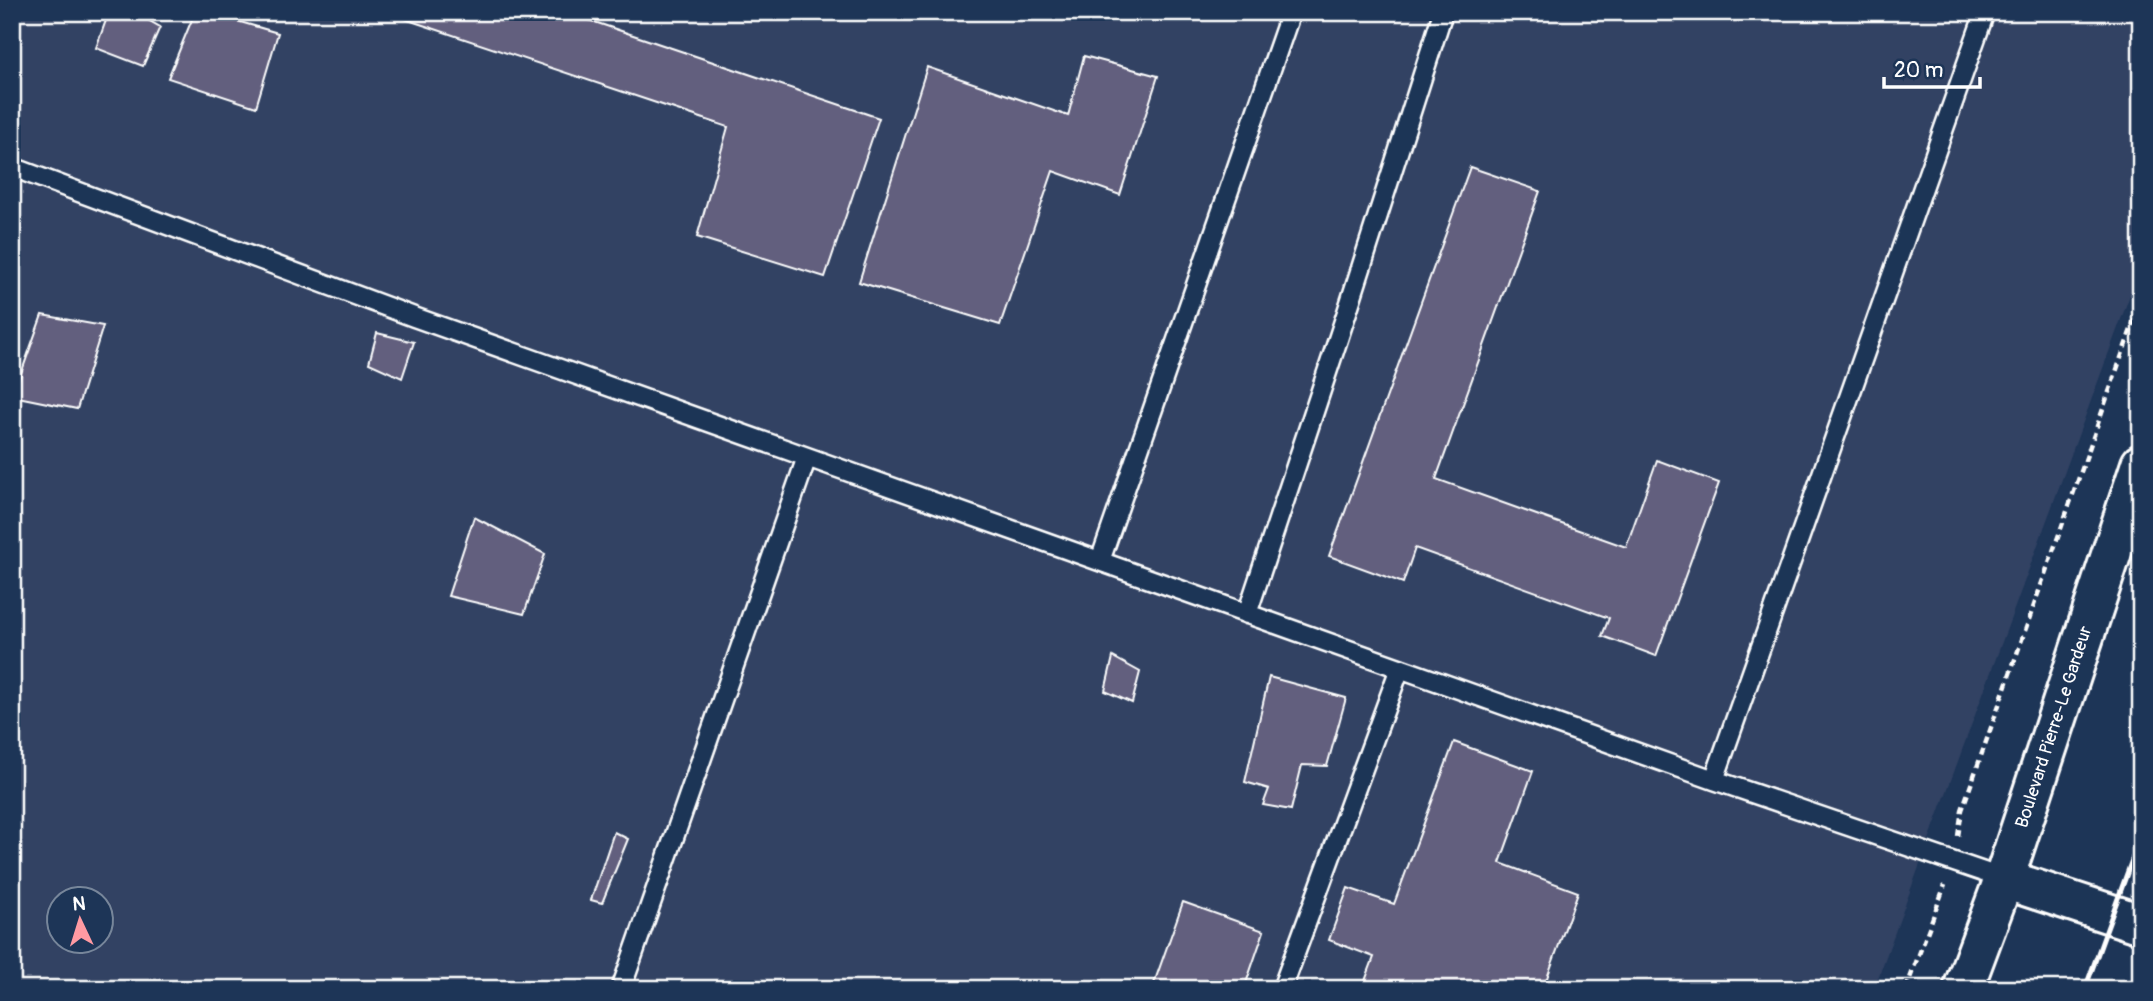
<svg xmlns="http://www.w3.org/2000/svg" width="2153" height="1001" viewBox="0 0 2153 1001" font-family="Pangolin,sans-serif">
<rect width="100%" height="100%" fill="#1d3557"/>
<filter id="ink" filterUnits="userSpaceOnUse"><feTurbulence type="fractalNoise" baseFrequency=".0143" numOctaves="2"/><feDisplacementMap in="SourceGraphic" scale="14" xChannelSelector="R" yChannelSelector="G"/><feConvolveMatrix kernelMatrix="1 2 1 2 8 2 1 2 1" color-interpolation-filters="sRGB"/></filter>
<g filter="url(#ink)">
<path fill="#324263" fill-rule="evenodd" d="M 12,12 L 2141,12 L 2141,265 L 1874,989 L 12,989 ZM 60,900 L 102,900 L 102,942 L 60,942 Z"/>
<path fill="#625f7e" stroke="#fff" stroke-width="2" d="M 109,12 L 134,12 L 160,27 L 143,66 L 96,48 Z
M 195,12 L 206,12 L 278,33 L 256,107 L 168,78 Z
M 565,12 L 879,118 L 825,277 L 697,237 L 728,127 L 387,13 Z
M 1084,56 L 1158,76 L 1120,195 L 1053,171 L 1000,325 L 859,282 L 927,67 L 1068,116 Z
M 1470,167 L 1540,191 L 1436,479 L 1626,547 L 1657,460 L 1719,483 L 1656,656 L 1602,636 L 1609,618 L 1415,548 L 1403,583 L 1329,556 Z
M 42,315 L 103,326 L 77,409 L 13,396 Z
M 377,333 L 414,342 L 402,378 L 369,363 Z
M 474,517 L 545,554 L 524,614 L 448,596 Z
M 1113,657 L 1140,672 L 1132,703 L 1105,691 Z
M 1269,677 L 1346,698 L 1327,766 L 1302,765 L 1291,810 L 1263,805 L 1269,789 L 1245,782 Z
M 1454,742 L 1533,771 L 1500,863 L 1578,892 L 1543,989 L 1362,989 L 1374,957 L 1329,940 L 1348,888 L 1394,904 Z
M 614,832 L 628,839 L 602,903 L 591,900 Z
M 1183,902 L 1264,931 L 1244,989 L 1152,989 Z"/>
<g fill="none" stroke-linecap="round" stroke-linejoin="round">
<g stroke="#fff" stroke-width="23">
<path id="lane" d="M 12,167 L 414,317 L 1714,780 L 2004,879
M 1100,561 L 1291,12
M 1247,614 L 1347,312 L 1443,12
M 1714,780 L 1985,12
M 621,989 L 807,457
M 1282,989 L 1400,668"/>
</g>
<g stroke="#fff" stroke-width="44">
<path id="secondary" d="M 2004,879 L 2141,924
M 1963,989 L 2004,879 L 2141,464"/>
</g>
<path stroke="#fff" stroke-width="4.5" stroke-dasharray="7 5" stroke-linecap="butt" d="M 1958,836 L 1962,810 L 2141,301
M 1906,989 L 1945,885"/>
<use href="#lane" stroke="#1d3557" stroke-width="18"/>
<use href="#secondary" stroke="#1d3557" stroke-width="38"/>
<path stroke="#fff" stroke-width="5" d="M 2085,989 L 2141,835"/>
</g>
</g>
<g text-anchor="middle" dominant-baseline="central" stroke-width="5" stroke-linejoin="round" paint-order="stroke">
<g font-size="18" fill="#fff" stroke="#1d3557">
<text transform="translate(2054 727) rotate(-72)">Boulevard Pierre-Le Gardeur</text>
</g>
</g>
<rect width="2153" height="1001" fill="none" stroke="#1d3557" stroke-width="42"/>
<rect x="21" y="21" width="2111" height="959" fill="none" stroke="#fff" stroke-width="2.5" filter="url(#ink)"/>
<g transform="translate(80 920) rotate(356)"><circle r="33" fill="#1d3557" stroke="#77869a" stroke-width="2"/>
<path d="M0-5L12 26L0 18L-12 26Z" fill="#ff9aa2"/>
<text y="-10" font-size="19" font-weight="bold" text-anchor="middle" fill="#ffffff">N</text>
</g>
<path d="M1884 77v10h96v-10" fill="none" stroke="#ffffff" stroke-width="3.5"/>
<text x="1894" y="77" font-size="21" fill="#ffffff" stroke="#1d3557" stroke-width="5" paint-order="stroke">20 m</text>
</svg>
